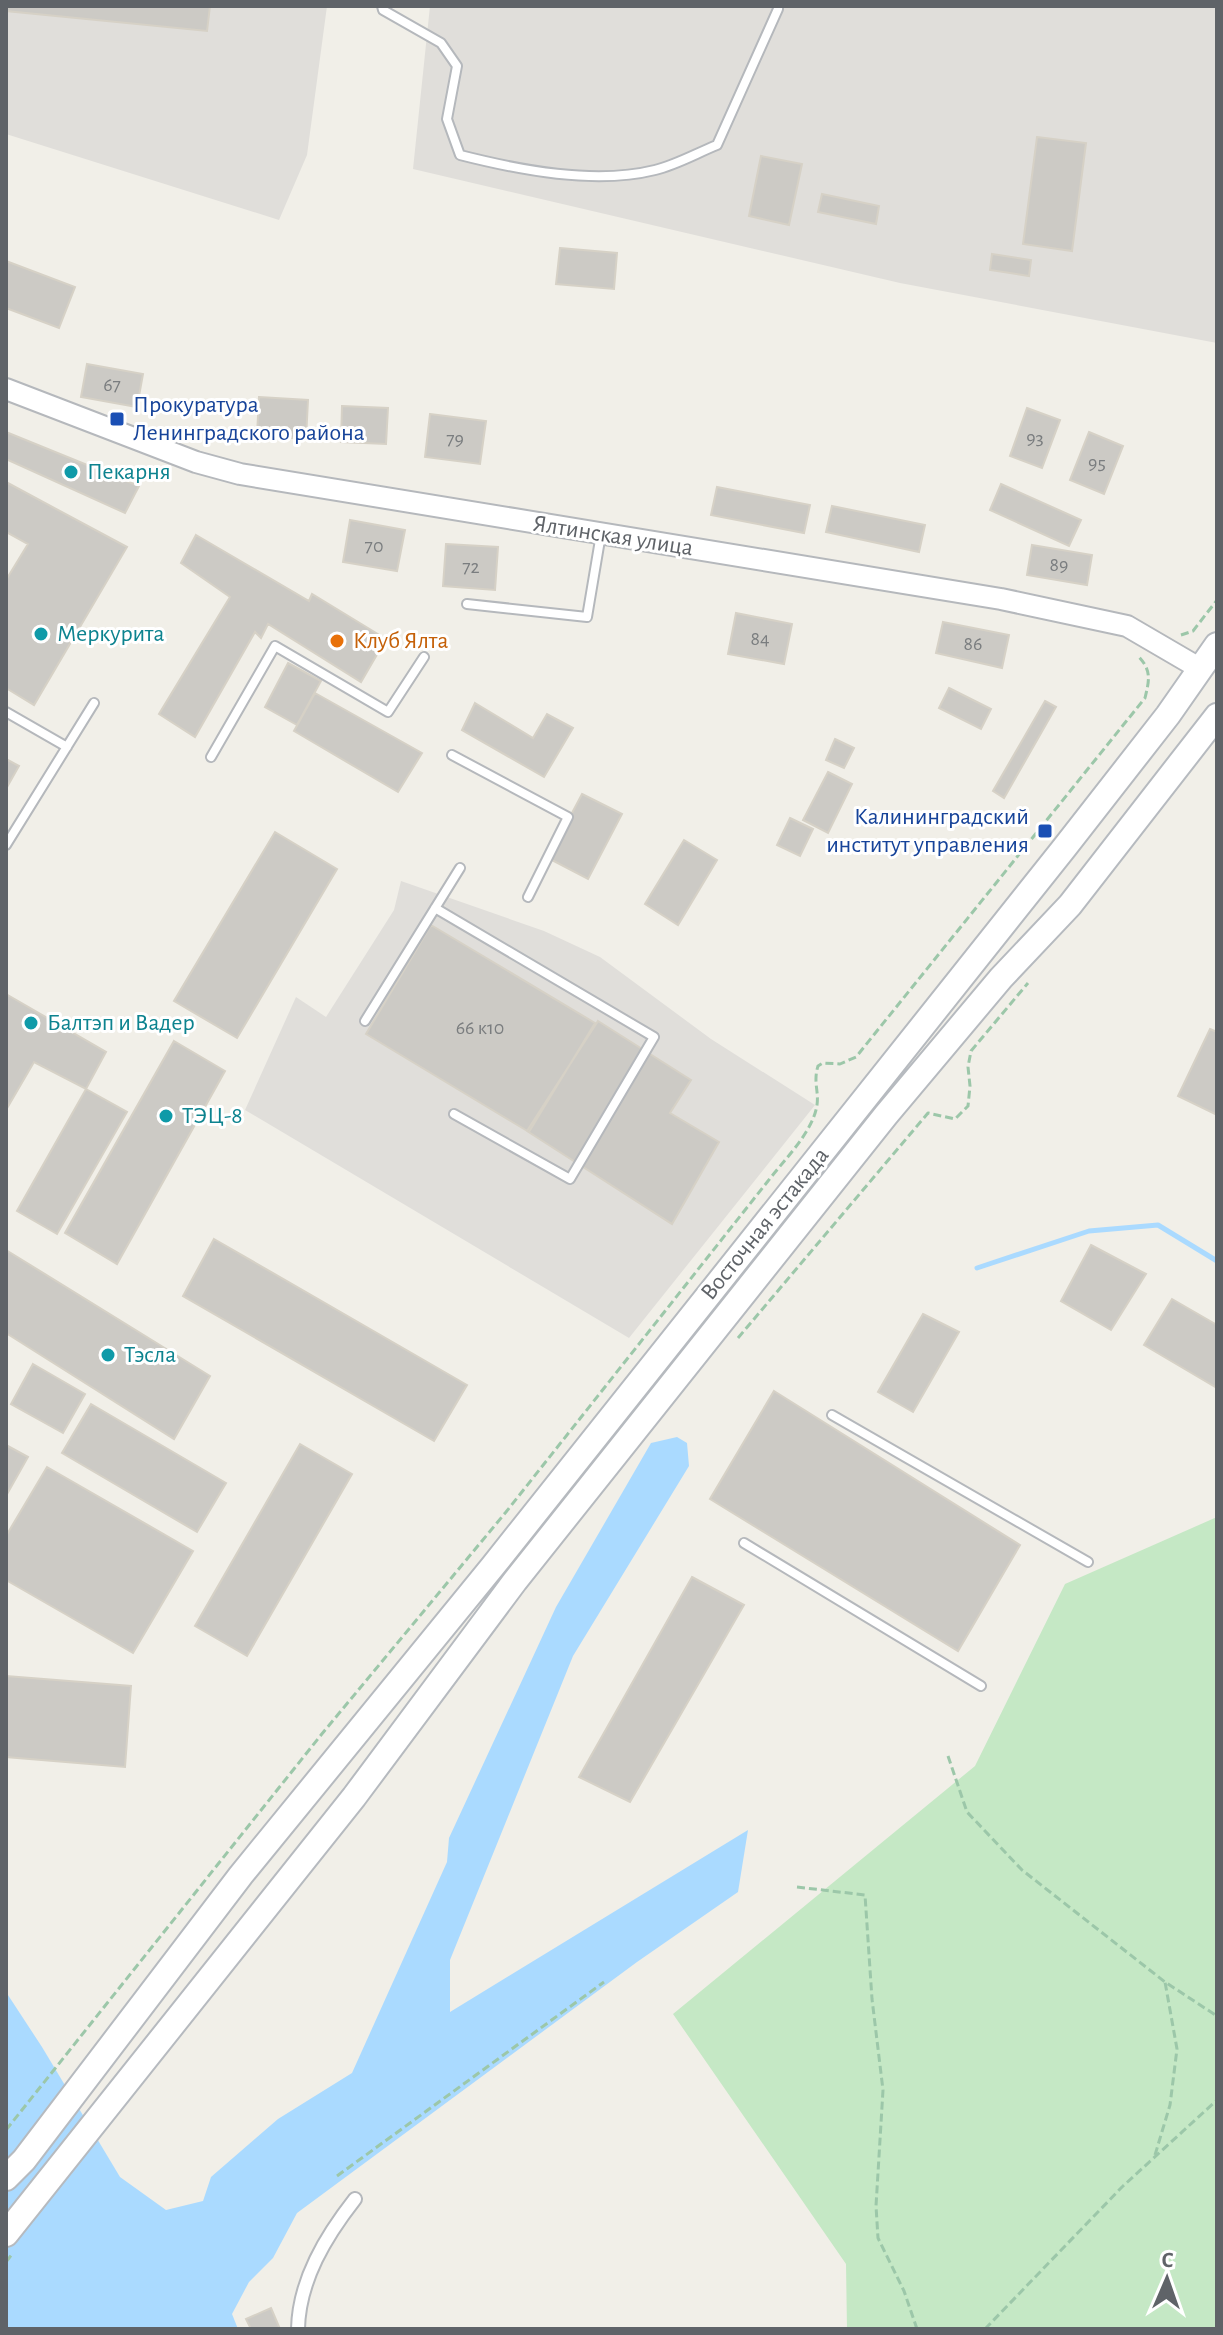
<svg xmlns="http://www.w3.org/2000/svg" width="1223" height="2335" viewBox="0 0 1223 2335" font-family="'Alegreya Sans',sans-serif">
<rect width="100%" height="100%" fill="#f1efe8"/>
<path fill="#e0deda" d="M 6,6 L 327,6 L 307,155 L 279,220 L 6,134 Z
M 430,6 L 1217,6 L 1217,343 L 900,283 L 413,169 Z
M 401,881 L 544,931 L 600,957 L 711,1039 L 815,1105 L 629,1338 L 245,1110 L 296,997 L 326,1017 L 394,910 Z"/>
<path fill="#c5e8c5" d="M 1217,1517 L 1217,2329 L 847,2329 L 846,2264 L 673,2014 L 975,1766 L 1065,1584 Z"/>
<path fill="#aadaff" d="M 677,1437 L 687,1443 L 689,1466 L 573,1656 L 450,1960 L 450,2012 L 748,1830 L 738,1892 L 637,1962 L 297,2213 L 273,2258 L 249,2282 L 232,2314 L 238,2329 L 6,2329 L 6,1992 L 42,2047 L 120,2177 L 166,2210 L 203,2201 L 211,2177 L 278,2119 L 352,2073 L 447,1862 L 449,1838 L 556,1607 L 651,1443 Z"/>
<g fill="none" stroke-linecap="round" stroke-linejoin="round">
<path stroke="#aadaff" stroke-width="5" d="M 977,1268 L 1089,1231 L 1158,1225 L 1217,1261"/>
</g>
<path fill="#cccac5" stroke="#d6d1c6" stroke-width="2" d="M 6,6 L 210,6 L 207,31 L 6,11 Z
M 1037,137 L 1086,143 L 1072,251 L 1023,244 Z
M 761,156 L 802,164 L 789,225 L 749,216 Z
M 822,194 L 879,206 L 876,224 L 818,212 Z
M 560,248 L 617,253 L 614,289 L 556,284 Z
M 992,254 L 1031,260 L 1029,276 L 990,270 Z
M 6,261 L 75,287 L 59,328 L 6,308 Z
M 87,364 L 143,374 L 137,407 L 81,397 Z
M 259,397 L 308,400 L 306,439 L 257,435 Z
M 342,406 L 388,408 L 386,444 L 341,442 Z
M 1027,408 L 1060,420 L 1042,468 L 1010,456 Z
M 430,414 L 486,421 L 480,464 L 425,457 Z
M 6,432 L 139,486 L 125,513 L 6,459 Z
M 1089,432 L 1123,446 L 1104,494 L 1070,480 Z
M 6,482 L 127,547 L 34,705 L 6,688 L 6,580 L 28,544 L 6,532 Z
M 1001,484 L 1081,520 L 1069,546 L 990,510 Z
M 717,487 L 810,505 L 804,533 L 711,515 Z
M 832,506 L 925,525 L 919,552 L 826,532 Z
M 350,520 L 405,530 L 397,571 L 343,562 Z
M 196,535 L 309,601 L 312,594 L 386,639 L 361,682 L 268,624 L 261,638 L 255,632 L 195,737 L 159,714 L 230,597 L 181,563 Z
M 446,544 L 498,547 L 495,590 L 443,586 Z
M 1032,545 L 1092,555 L 1087,585 L 1027,575 Z
M 736,613 L 792,624 L 784,664 L 728,654 Z
M 943,622 L 1009,635 L 1002,668 L 936,653 Z
M 288,663 L 321,681 L 297,725 L 265,707 Z
M 949,688 L 991,709 L 981,729 L 939,708 Z
M 315,693 L 422,753 L 398,792 L 294,731 Z
M 1045,701 L 1056,707 L 1004,798 L 993,791 Z
M 475,703 L 533,738 L 547,714 L 573,728 L 544,777 L 462,730 Z
M 835,739 L 854,748 L 844,768 L 826,760 Z
M 6,759 L 19,766 L 6,789 Z
M 828,772 L 852,784 L 828,833 L 803,820 Z
M 582,794 L 622,814 L 588,879 L 548,858 Z
M 790,818 L 813,829 L 800,856 L 777,845 Z
M 275,832 L 337,869 L 237,1038 L 174,1001 Z
M 684,840 L 717,860 L 678,925 L 645,904 Z
M 431,925 L 595,1023 L 529,1132 L 366,1034 Z
M 6,994 L 106,1052 L 86,1089 L 34,1062 L 6,1110 Z
M 598,1021 L 691,1080 L 670,1113 L 719,1142 L 672,1224 L 527,1131 Z
M 1210,1029 L 1217,1032 L 1217,1115 L 1178,1096 Z
M 174,1041 L 225,1071 L 117,1264 L 65,1233 Z
M 86,1089 L 127,1112 L 57,1234 L 17,1211 Z
M 214,1239 L 467,1385 L 434,1441 L 183,1296 Z
M 1091,1245 L 1146,1274 L 1111,1330 L 1061,1301 Z
M 6,1250 L 210,1376 L 174,1439 L 6,1333 Z
M 1172,1299 L 1217,1325 L 1217,1388 L 1144,1345 Z
M 923,1314 L 959,1332 L 913,1412 L 878,1392 Z
M 33,1364 L 85,1394 L 63,1433 L 11,1404 Z
M 774,1391 L 1020,1545 L 958,1651 L 710,1499 Z
M 91,1404 L 226,1483 L 197,1532 L 62,1453 Z
M 300,1444 L 352,1474 L 247,1656 L 195,1626 Z
M 6,1445 L 28,1457 L 6,1496 Z
M 47,1467 L 193,1551 L 133,1653 L 6,1580 L 6,1536 Z
M 692,1577 L 744,1605 L 630,1802 L 579,1777 Z
M 6,1676 L 131,1686 L 125,1767 L 6,1757 Z
M 271,2308 L 280,2329 L 251,2329 L 246,2319 Z"/>
<g fill="none" stroke-linecap="round" stroke-linejoin="round">
<g stroke="#b5b8bc" stroke-width="12">
<path id="service" d="M 382,6 L 383,10 L 441,43 L 457,66 L 447,119 L 460,155 C 519,170 595,185 655,170 C 676,165 697,153 717,145 L 778,9
M 467,604 L 587,617 L 601,534
M 6,712 L 67,747
M 452,755 L 568,817 L 528,897
M 211,757 L 275,646 L 388,712 L 424,657
M 6,845 L 94,703
M 435,908 L 654,1037 L 570,1179 L 454,1114
M 365,1021 L 460,868
M 832,1415 L 1088,1562
M 744,1543 L 981,1686"/>
</g>
<g stroke="#b5b8bc" stroke-width="16">
<path id="pedestrian" d="M 298,2329 C 299,2280 326,2236 355,2199"/>
</g>
<g stroke="#b5b8bc" stroke-width="24">
<path id="tertiary" d="M 6,389 L 196,462 L 240,474 L 1001,599 L 1127,626 L 1199,668"/>
</g>
<g stroke="#b6babf" stroke-width="28">
<path id="secondary" d="M 6,2178 L 24,2160 L 241,1875 L 493,1566 L 1065,847 L 1168,715 L 1217,645
M 6,2234 L 354,1797 L 515,1581 L 886,1115 L 1001,978 L 1070,905 L 1217,716"/>
</g>
<path stroke="#9cc7a9" stroke-width="3" stroke-dasharray="8 4" stroke-linecap="butt" d="M 1181,635 L 1193,631 L 1217,600
M 738,1338 L 928,1113 L 955,1119 L 968,1106 L 970,1086 L 968,1067 L 971,1051 L 1028,983
M 948,1756 L 967,1812 L 1022,1870 L 1165,1982 L 1217,2016
M 797,1887 L 865,1895 L 872,1999 L 883,2090 L 876,2206 L 878,2238 L 904,2291 L 917,2329
M 6,2130 L 321,1735 L 506,1512 L 768,1181 C 784,1160 813,1132 817,1105 C 819,1091 813,1082 818,1066 L 823,1063 L 840,1064 L 856,1057 L 1145,698 C 1149,681 1152,671 1139,657
M 1155,2155 L 1170,2105 L 1177,2049 L 1165,1982
M 337,2176 L 604,1982
M 6,2262 L 13,2253
M 985,2329 L 1122,2187 L 1217,2100"/>
<use href="#service" stroke="#fff" stroke-width="8"/>
<use href="#pedestrian" stroke="#fff" stroke-width="12"/>
<use href="#tertiary" stroke="#fff" stroke-width="20"/>
<use href="#secondary" stroke="#fff" stroke-width="24"/>
</g>
<g fill="#1a4fb4" stroke="#fff" stroke-width="3">
<rect x="109" y="411" width="16" height="16" rx="4"/>
<rect x="1037" y="823" width="16" height="16" rx="4"/>
</g>
<g fill="#0f9aa8" stroke="#fff" stroke-width="3">
<circle cx="71" cy="472" r="8"/>
<circle cx="41" cy="634" r="8"/>
<circle cx="31" cy="1023" r="8"/>
<circle cx="166" cy="1116" r="8"/>
<circle cx="108" cy="1355" r="8"/>
</g>
<circle fill="#e8710a" stroke="#fff" stroke-width="3" cx="337" cy="641" r="8"/>
<g text-anchor="middle" dominant-baseline="central" stroke-width="6" stroke-linejoin="round" paint-order="stroke">
<g font-size="20" fill="#7a7d7f">
<text x="112" y="385">67</text>
<text x="1035" y="438">93</text>
<text x="455" y="439">79</text>
<text x="1097" y="463">95</text>
<text x="374" y="546">70</text>
<text x="1059" y="565">89</text>
<text x="471" y="567">72</text>
<text x="760" y="639">84</text>
<text x="973" y="644">86</text>
<text x="480" y="1028">66 к10</text>
</g>
<g font-size="24" fill="#164399" stroke="#fff" text-anchor="start">
<text x="133" y="405">Прокуратура<tspan x="133" dy="28">Ленинградского района</tspan></text>
<text x="1029" y="817" text-anchor="end">Калининградский<tspan x="1029" dy="28">институт управления</tspan></text>
</g>
<g font-size="24" fill="#0d838f" stroke="#fff" text-anchor="start">
<text x="87" y="472">Пекарня</text>
<text x="57" y="634">Меркурита</text>
<text x="47" y="1023">Балтэп и Вадер</text>
<text x="182" y="1116">ТЭЦ-8</text>
<text x="124" y="1355">Тэсла</text>
</g>
<g font-size="24" fill="#5f6368" stroke="#fff">
<text transform="translate(613 536) rotate(9)">Ялтинская улица</text>
<text transform="translate(765 1224) rotate(-51)">Восточная эстакада</text>
</g>
<g font-size="24" fill="#c56008" stroke="#fff" text-anchor="start">
<text x="353" y="641">Клуб Ялта</text>
</g>
</g>
<rect width="1223" height="2335" fill="none" stroke="#5f6368" stroke-width="16"/>
<g transform="translate(1167 2279) rotate(2)" stroke="#ffffff" stroke-width="6" paint-order="stroke">
<path d="M0-6L14 30L0 20L-14 30Z" fill="#5f6368"/>
<text y="-12" font-size="22" font-weight="bold" text-anchor="middle" fill="#5f6368">С</text>
</g>
</svg>
